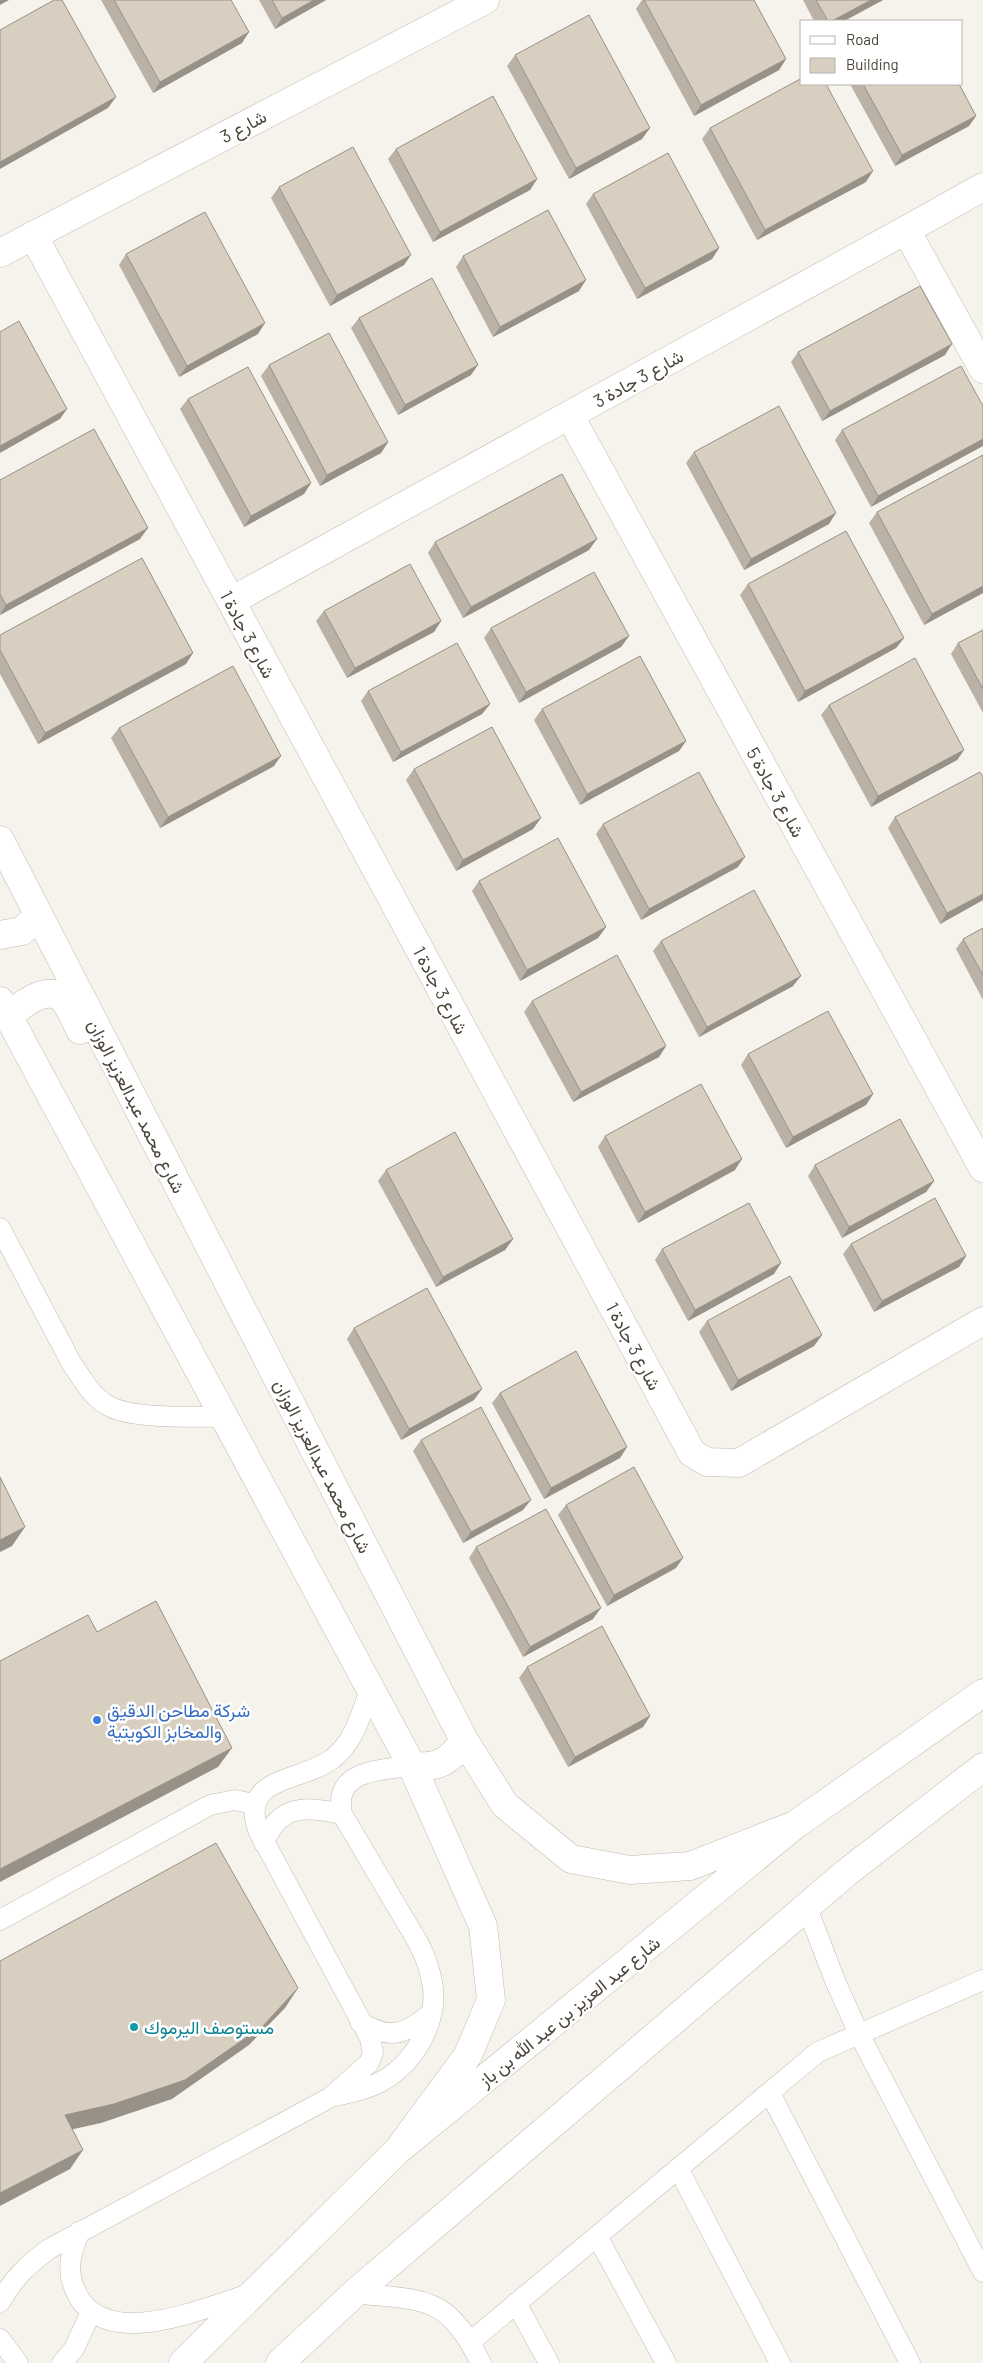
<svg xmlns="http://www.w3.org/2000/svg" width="983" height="2363" viewBox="0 0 983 2363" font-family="Barlow,Vazirmatn,sans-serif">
<rect width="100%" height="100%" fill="#f6f3ec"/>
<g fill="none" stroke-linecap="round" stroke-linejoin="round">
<g stroke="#c2bbae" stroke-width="21">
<path id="service" d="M 0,1228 L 72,1364 C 81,1377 92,1397 107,1405 C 132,1420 193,1416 224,1417
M 264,1843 C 279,1804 306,1806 342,1814
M 807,1908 L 836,1983 L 859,2034 L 983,2272
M 0,1920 L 210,1805 L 235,1800 L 254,1804
M 360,2022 C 389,2040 405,2035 430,2014
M 770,2093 L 910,2363
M 332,2096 L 369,2063 L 373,2053 L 370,2038 L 258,1830 C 239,1776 302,1782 332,1759 C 354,1743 361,1714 370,1690
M 678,2168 L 780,2363
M 80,2231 C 70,2254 65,2272 78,2296 C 109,2351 205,2307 250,2294
M 597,2236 L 666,2363
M 355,2293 C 382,2297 422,2295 445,2313 C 461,2325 472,2346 481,2363
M 0,2302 C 13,2279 28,2264 49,2249 L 331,2097 C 348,2093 366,2090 382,2081 C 413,2064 437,2024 433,1988 C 431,1972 426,1958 419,1944 L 342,1814 C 333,1769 381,1770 412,1766
M 516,2303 L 549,2363
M 0,2339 L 18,2363
M 470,2342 L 818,2052 L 983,1980
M 62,2363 L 74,2349 L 91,2312"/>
</g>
<g stroke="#c2bbae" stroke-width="29">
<path id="minor" d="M 906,230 L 983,187
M 33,235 L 692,1453 L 707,1462 L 739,1463 L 983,1321
M 0,253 L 485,0
M 570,416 L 983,1168
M 231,601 L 906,230 L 983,369"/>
</g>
<g stroke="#c2bbae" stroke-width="29">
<path id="tertiary" d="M 0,840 L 464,1740 L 505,1805 L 571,1859 L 630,1870 L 690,1866 L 795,1825
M 0,935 L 22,931 L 39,915
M 0,1001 L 412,1766 L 483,1926 L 491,2000 L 468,2055 L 398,2150
M 8,1016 C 23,1004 51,980 67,1004 C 72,1012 76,1021 80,1030
M 412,1766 C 438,1768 450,1762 464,1740
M 183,2363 L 398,2150 L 795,1825 L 983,1693
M 280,2363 L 355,2293 L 846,1873 L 983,1767"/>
</g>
<use href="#service" stroke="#fff" stroke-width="20"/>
<use href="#minor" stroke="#fff" stroke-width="28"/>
<use href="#tertiary" stroke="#fff" stroke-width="28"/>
</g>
<path fill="#bab2a6" d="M 101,0 L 231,0 L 242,43 L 153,93 Z
M 259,0 L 326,0 L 275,29 Z
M 642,0 L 754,0 L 786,59 L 779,70 L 694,116 L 636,9 Z
M 803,0 L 883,0 L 844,21 L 814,21 Z
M 515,55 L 642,139 L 569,179 L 507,66 Z
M 850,84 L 959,84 L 976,116 L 969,126 L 895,166 Z
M 710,128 L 866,182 L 757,240 L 702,139 Z
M 396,149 L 537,179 L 530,190 L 433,242 L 388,159 Z
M 279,187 L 404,265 L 330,306 L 271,198 Z
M 593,194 L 719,248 L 712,259 L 637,299 L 586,204 Z
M 126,254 L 258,334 L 179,377 L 119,265 Z
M 463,256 L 579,291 L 493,337 L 456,267 Z
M 359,318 L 471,375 L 398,415 L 351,328 Z
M 798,352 L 945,355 L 822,421 L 791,362 Z
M 269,365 L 388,442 L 381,453 L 320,486 L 261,376 Z
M 188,399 L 311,483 L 304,494 L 244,527 L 180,409 Z
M 983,406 L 871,507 L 835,440 L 842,430 Z
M 694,452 L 829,524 L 744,570 L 686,463 Z
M 983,455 L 983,593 L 924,625 L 869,523 L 877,512 Z
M 0,480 L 140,539 L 0,615 Z
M 435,542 L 589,550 L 463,618 L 428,553 Z
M 748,584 L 904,638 L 896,648 L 798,702 L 740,595 Z
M 324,611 L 441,621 L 434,632 L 347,678 L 316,621 Z
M 491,628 L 629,636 L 621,647 L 519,703 L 484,638 Z
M 983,630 L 983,713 L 951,654 L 958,643 Z
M 0,635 L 186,664 L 38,744 L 0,674 Z
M 368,691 L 490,704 L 482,714 L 393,762 L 361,701 Z
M 829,705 L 964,750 L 957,760 L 871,807 L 821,715 Z
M 542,709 L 686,741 L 679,751 L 580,805 L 534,720 Z
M 119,728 L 274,766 L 160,828 L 111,738 Z
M 414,769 L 533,829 L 456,871 L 406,780 Z
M 983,777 L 983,900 L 940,924 L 888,828 L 895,817 Z
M 603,824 L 738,867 L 641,920 L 596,834 Z
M 479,881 L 606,927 L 598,938 L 520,981 L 472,891 Z
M 983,928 L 983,1000 L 956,949 L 963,939 Z
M 661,941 L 793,986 L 699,1037 L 653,951 Z
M 532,1001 L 666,1046 L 659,1057 L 573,1102 L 524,1012 Z
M 748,1054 L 873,1094 L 866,1105 L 786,1148 L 741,1065 Z
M 605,1136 L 735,1170 L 638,1223 L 598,1147 Z
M 815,1165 L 934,1181 L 926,1192 L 842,1238 L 808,1176 Z
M 386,1170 L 513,1239 L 505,1250 L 436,1287 L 378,1181 Z
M 851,1244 L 966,1256 L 959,1267 L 874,1312 L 843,1254 Z
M 662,1249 L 774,1274 L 688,1321 L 655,1260 Z
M 707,1321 L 822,1335 L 814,1346 L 731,1391 L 699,1332 Z
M 354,1328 L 474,1400 L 401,1440 L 347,1339 Z
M 500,1393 L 627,1447 L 620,1458 L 544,1499 L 492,1403 Z
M 421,1440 L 523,1510 L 463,1543 L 413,1451 Z
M 566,1505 L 676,1568 L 607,1606 L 558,1515 Z
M 476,1547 L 593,1619 L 523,1657 L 469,1558 Z
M 527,1667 L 650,1716 L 643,1727 L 568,1767 L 519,1678 Z"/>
<path fill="#979187" d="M 0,0 L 9,0 L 0,5 Z
M 314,0 L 326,0 L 275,29 L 282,18 Z
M 871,0 L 883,0 L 844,21 L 832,21 Z
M 249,32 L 242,43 L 153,93 L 160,82 Z
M 786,59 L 779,70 L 694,116 L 701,105 Z
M 116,97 L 108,108 L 0,169 L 0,162 Z
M 976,116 L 969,126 L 895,166 L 902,155 Z
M 650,128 L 642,139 L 569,179 L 576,168 Z
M 873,171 L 866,182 L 757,240 L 765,230 Z
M 537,179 L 530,190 L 433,242 L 440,232 Z
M 719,248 L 712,259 L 637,299 L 645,288 Z
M 411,255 L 404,265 L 330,306 L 337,295 Z
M 586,280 L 579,291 L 493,337 L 500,327 Z
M 265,323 L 258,334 L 179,377 L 187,366 Z
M 952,344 L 945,355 L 822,421 L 830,411 Z
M 478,365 L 471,375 L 398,415 L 405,405 Z
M 67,409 L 60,419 L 0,453 L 0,446 Z
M 983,439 L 983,446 L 871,507 L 878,496 Z
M 388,442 L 381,453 L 320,486 L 327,475 Z
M 311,483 L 304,494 L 244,527 L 251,516 Z
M 836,513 L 829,524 L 744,570 L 751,559 Z
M 148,528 L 140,539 L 0,615 L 6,605 Z
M 597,539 L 589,550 L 463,618 L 471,607 Z
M 983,586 L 983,593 L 924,625 L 932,614 Z
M 441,621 L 434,632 L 347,678 L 355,668 Z
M 629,636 L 621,647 L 519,703 L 526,692 Z
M 904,638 L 896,648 L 798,702 L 805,691 Z
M 193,653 L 186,664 L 38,744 L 45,733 Z
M 490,704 L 482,714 L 393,762 L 401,752 Z
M 686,741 L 679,751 L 580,805 L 587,794 Z
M 964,750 L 957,760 L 871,807 L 878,796 Z
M 281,756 L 274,766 L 160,828 L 168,817 Z
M 541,818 L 533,829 L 456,871 L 463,860 Z
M 745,857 L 738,867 L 641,920 L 649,909 Z
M 983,894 L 983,900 L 940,924 L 947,913 Z
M 606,927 L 598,938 L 520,981 L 527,970 Z
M 801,976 L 793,986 L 699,1037 L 707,1027 Z
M 666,1046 L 659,1057 L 573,1102 L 581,1092 Z
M 873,1094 L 866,1105 L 786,1148 L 793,1137 Z
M 742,1159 L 735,1170 L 638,1223 L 645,1212 Z
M 934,1181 L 926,1192 L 842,1238 L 849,1227 Z
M 513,1239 L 505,1250 L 436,1287 L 443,1277 Z
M 966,1256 L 959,1267 L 874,1312 L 882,1301 Z
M 781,1263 L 774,1274 L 688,1321 L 695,1310 Z
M 822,1335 L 814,1346 L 731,1391 L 738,1380 Z
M 482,1389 L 474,1400 L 401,1440 L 409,1429 Z
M 627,1447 L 620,1458 L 544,1499 L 551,1488 Z
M 531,1500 L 523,1510 L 463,1543 L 471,1532 Z
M 25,1527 L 12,1546 L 0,1552 L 0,1540 Z
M 683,1558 L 676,1568 L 607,1606 L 614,1595 Z
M 601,1608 L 593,1619 L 523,1657 L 530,1647 Z
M 650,1716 L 643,1727 L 568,1767 L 575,1757 Z
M 232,1748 L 218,1767 L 0,1882 L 0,1869 Z
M 298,1988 L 285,2008 L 249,2045 L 172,2099 L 101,2123 L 51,2134 L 65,2115 Z
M 83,2150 L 70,2169 L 0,2206 L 0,2193 Z"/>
<path fill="#d8cfc1" stroke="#979187" d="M 54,0 L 62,0 L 116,97 L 0,162 L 0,30 Z
M 114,0 L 231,0 L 249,32 L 160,82 Z
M 272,0 L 314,0 L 282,18 Z
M 644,0 L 754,0 L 786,59 L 701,105 Z
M 816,0 L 871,0 L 832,21 L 828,21 Z
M 589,15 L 650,128 L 576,168 L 515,55 Z
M 802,78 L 802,84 L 826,84 L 873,171 L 765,230 L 710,128 Z
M 863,84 L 959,84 L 976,116 L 902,155 Z
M 493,96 L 537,179 L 440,232 L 396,149 Z
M 353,147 L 411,255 L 337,295 L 279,187 Z
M 668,153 L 719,248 L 645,288 L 593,194 Z
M 548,210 L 586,280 L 500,327 L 463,256 Z
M 205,212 L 265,323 L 187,366 L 126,254 Z
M 432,278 L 478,365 L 405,405 L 359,318 Z
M 920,286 L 952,344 L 830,411 L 798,352 Z
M 19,321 L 67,409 L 0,446 L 0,332 Z
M 329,333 L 388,442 L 327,475 L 269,365 Z
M 961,366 L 983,406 L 983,439 L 878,496 L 842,430 Z
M 248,367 L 311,483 L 251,516 L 188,399 Z
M 779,406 L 836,513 L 751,559 L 694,452 Z
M 94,429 L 148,528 L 6,605 L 0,594 L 0,480 Z
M 983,455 L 983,586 L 932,614 L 877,512 Z
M 562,474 L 597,539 L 471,607 L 435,542 Z
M 846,531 L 904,638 L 805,691 L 748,584 Z
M 142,558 L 193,653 L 45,733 L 0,650 L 0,635 Z
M 410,564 L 441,621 L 355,668 L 324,611 Z
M 594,572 L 629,636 L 526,692 L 491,628 Z
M 983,630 L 983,689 L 958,643 Z
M 457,643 L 490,704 L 401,752 L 368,691 Z
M 640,656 L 686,741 L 587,794 L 542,709 Z
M 915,658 L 964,750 L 878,796 L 829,705 Z
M 233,666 L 281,756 L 168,817 L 119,728 Z
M 492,727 L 541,818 L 463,860 L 414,769 Z
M 699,772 L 745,857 L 649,909 L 603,824 Z
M 980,772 L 983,777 L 983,894 L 947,913 L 895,817 Z
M 558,838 L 606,927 L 527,970 L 479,881 Z
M 754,890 L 801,976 L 707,1027 L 661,941 Z
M 983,928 L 983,975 L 963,939 Z
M 617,955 L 666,1046 L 581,1092 L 532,1001 Z
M 828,1011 L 873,1094 L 793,1137 L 748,1054 Z
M 701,1084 L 742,1159 L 645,1212 L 605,1136 Z
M 900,1119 L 934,1181 L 849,1227 L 815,1165 Z
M 455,1132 L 513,1239 L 443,1277 L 386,1170 Z
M 935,1198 L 966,1256 L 882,1301 L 851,1244 Z
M 749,1203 L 781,1263 L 695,1310 L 662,1249 Z
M 790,1276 L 822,1335 L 738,1380 L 707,1321 Z
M 427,1288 L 482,1389 L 409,1429 L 354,1328 Z
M 576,1351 L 627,1447 L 551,1488 L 500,1393 Z
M 481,1407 L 531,1500 L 471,1532 L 421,1440 Z
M 634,1467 L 683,1558 L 614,1595 L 566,1505 Z
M 0,1477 L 25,1527 L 0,1540 Z
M 546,1509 L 601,1608 L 530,1647 L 476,1547 Z
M 156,1601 L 232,1748 L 0,1869 L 0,1661 L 88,1615 L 97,1632 Z
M 602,1626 L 650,1716 L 575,1757 L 527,1667 Z
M 216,1843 L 298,1988 L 263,2026 L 185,2080 L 114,2104 L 65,2115 L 83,2150 L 0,2193 L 0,1961 Z"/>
<circle fill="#3f7fe0" stroke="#fff" stroke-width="2" cx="97" cy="1720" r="5"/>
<circle fill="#0f9aa8" stroke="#fff" stroke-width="2" cx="134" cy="2027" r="5"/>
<g text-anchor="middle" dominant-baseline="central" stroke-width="5" stroke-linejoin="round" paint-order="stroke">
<g font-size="18" fill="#4b4439" stroke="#fff">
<text transform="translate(243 126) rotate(-28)">شارع 3</text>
<text transform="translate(638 378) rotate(-29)">شارع 3 جادة 3</text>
<text transform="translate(248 634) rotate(62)">شارع 3 جادة 1</text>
<text transform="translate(776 792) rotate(61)">شارع 3 جادة 5</text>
<text transform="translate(441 990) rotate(62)">شارع 3 جادة 1</text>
<text transform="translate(137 1106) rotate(63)">شارع محمد عبدالعزيز الوزان</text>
<text transform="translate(634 1346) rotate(62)">شارع 3 جادة 1</text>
<text transform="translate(323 1466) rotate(63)">شارع محمد عبدالعزيز الوزان</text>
<text transform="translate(569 2011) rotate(-39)">شارع عبد العزيز بن عبد الله بن باز</text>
</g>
<g font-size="18" fill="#366cbe" stroke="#fff" text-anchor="start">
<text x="107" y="1710">شركة مطاحن الدقيق<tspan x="107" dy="21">والمخابز الكويتية</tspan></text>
</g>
<g font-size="18" fill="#0d838f" stroke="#fff" text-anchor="start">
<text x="144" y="2027">مستوصف اليرموك</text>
</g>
</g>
<rect x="800" y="20" width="162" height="65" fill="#ffffff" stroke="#b7b4b0"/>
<rect x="810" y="36" width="25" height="8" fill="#ffffff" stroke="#b7b4b0"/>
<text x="846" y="45" font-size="15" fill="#4b4439">Road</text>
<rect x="810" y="58" width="25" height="15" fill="#d8cfc1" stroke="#b7b4b0"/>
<text x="846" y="70" font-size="15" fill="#4b4439">Building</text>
</svg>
